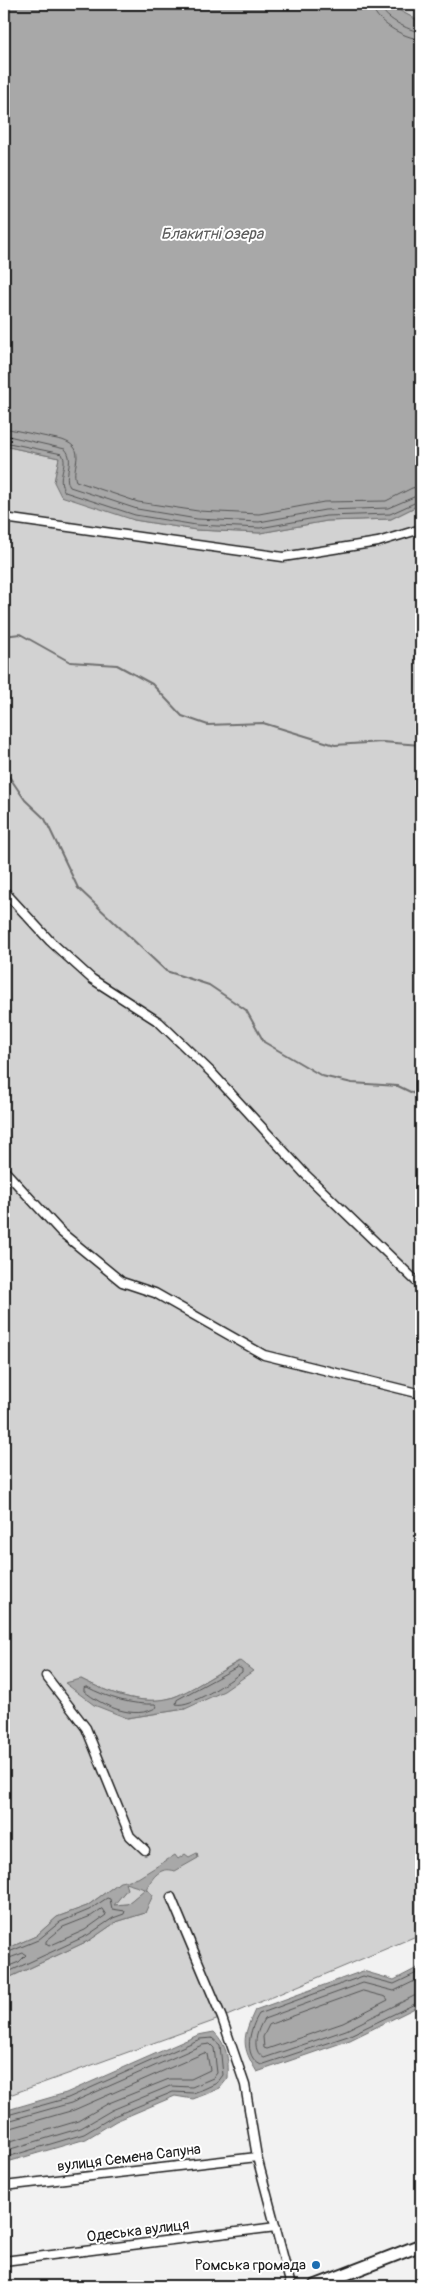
<svg xmlns="http://www.w3.org/2000/svg" width="425" height="2290" viewBox="0 0 425 2290" font-family="Pangolin,sans-serif">
<rect width="100%" height="100%" fill="#f2f2f2"/>
<filter id="ink" filterUnits="userSpaceOnUse"><feTurbulence type="fractalNoise" baseFrequency=".02" numOctaves="2"/><feDisplacementMap in="SourceGraphic" scale="10" xChannelSelector="R" yChannelSelector="G"/><feConvolveMatrix kernelMatrix="1 2 1 2 8 2 1 2 1" color-interpolation-filters="sRGB"/></filter>
<g filter="url(#ink)">
<path fill="#d2d2d2" stroke="#777" fill-rule="evenodd" d="M 387,4 L 421,4 L 421,22 Z
M 4,446 L 59,458 L 54,482 L 134,520 L 196,530 L 260,533 L 327,521 L 391,519 L 421,504 L 421,1934 L 222,2018 L 4,2097 L 4,1980 L 90,1940 L 116,1922 L 145,1913 L 146,1889 L 127,1904 L 113,1905 L 127,1889 L 120,1882 L 87,1906 L 57,1917 L 36,1936 L 4,1950 ZM 239,1661 L 185,1709 L 127,1718 L 81,1679 C 107,1692 141,1706 171,1698 C 188,1693 222,1670 239,1661 Z"/>
<path fill="#a8a8a8" stroke="#707070" fill-rule="evenodd" d="M 4,4 L 387,4 L 421,22 L 421,504 L 391,519 L 327,521 L 260,533 L 196,530 L 134,520 L 61,496 L 54,482 L 59,458 L 4,446 Z
M 240,1661 L 253,1671 L 224,1691 L 185,1709 L 127,1718 L 94,1705 L 65,1683 L 81,1679 C 107,1692 141,1706 171,1698 C 188,1693 222,1670 240,1661 Z
M 197,1853 L 198,1858 L 175,1871 C 160,1866 153,1877 146,1889 L 153,1895 L 145,1913 L 116,1922 L 90,1940 L 4,1980 L 4,1950 L 36,1936 L 57,1917 L 87,1906 L 120,1882 L 138,1878 L 175,1855 L 178,1859 L 185,1854 L 189,1857 ZM 125,1883 L 145,1889 L 127,1904 L 114,1905 L 127,1889 Z
M 421,1966 L 421,2005 L 350,2040 L 257,2072 C 241,2046 242,2038 255,2010 L 363,1971 L 394,1980 Z
M 214,2032 C 227,2045 229,2059 228,2078 L 220,2088 L 206,2094 L 193,2099 L 175,2096 L 116,2121 L 86,2139 L 4,2163 L 4,2111 L 66,2093 L 198,2035 Z"/>
<g fill="none" stroke-linecap="round" stroke-linejoin="round">
<path stroke="#545454" stroke-width="1" d="M 372,4 C 373,21 405,39 421,39
M 380,4 C 381,17 409,31 421,32
M 4,428 L 62,440 C 89,449 70,466 76,481 L 138,502 L 198,511 L 259,514 L 324,502 L 386,501 L 412,488 L 421,486
M 4,435 L 65,449 C 76,461 62,475 70,487 L 137,509 L 197,519 L 259,522 L 325,510 L 388,508 L 421,494
M 4,442 L 62,454 C 69,466 55,477 65,492 L 135,515 L 196,525 L 260,528 L 326,516 L 390,514 L 421,500
M 238,1667 L 242,1669 L 242,1672 C 230,1681 190,1708 176,1704 L 177,1700 Z
M 87,1687 C 108,1698 132,1705 155,1704 L 157,1707 C 135,1721 102,1706 84,1691 L 84,1688 Z
M 102,1909 L 106,1915 L 85,1930 L 49,1946 L 46,1944 L 46,1941 L 63,1927 L 91,1916 Z
M 4,1954 L 38,1940 L 60,1922 L 89,1910 L 107,1898 L 110,1899 L 112,1909 L 125,1911 L 124,1914 L 113,1918 L 88,1935 L 4,1974
M 4,1960 L 23,1953 L 26,1955 L 19,1962 L 4,1968
M 421,1971 L 394,1984 L 363,1976 L 259,2014 C 250,2028 242,2056 261,2065 L 348,2036 L 421,2001
M 421,1978 L 394,1991 L 363,1983 L 264,2019 C 257,2030 250,2050 264,2058 L 346,2030 L 414,1996 L 421,1995
M 363,1991 L 386,1997 L 388,2000 L 343,2023 L 267,2049 L 264,2048 L 263,2037 L 269,2025 Z
M 4,2116 L 68,2098 L 200,2039 L 212,2038 L 220,2045 L 223,2075 L 217,2083 L 204,2089 L 193,2093 L 173,2092 L 114,2116 L 84,2134 L 4,2158
M 4,2122 L 71,2103 L 202,2045 L 210,2044 L 214,2048 L 217,2073 L 213,2078 L 192,2087 L 170,2086 L 112,2110 L 81,2128 L 4,2151
M 4,2130 L 74,2110 L 204,2053 L 207,2054 L 210,2070 L 191,2079 L 169,2079 L 109,2103 L 78,2121 L 4,2143"/>
<path stroke="#707070" stroke-width="2" d="M 4,636 L 20,634 L 70,662 L 117,665 L 152,684 L 182,716 L 208,725 L 263,723 L 335,745 L 382,742 L 421,745
M 4,769 L 25,800 L 45,819 L 78,888 L 166,971 L 209,985 L 246,1010 L 264,1042 L 322,1076 L 352,1083 L 398,1086 L 421,1097"/>
<g stroke="#1c1c1c" stroke-width="11">
<path id="minor" d="M 4,518 L 283,557 L 378,542 L 421,529
M 4,891 L 50,941 L 92,979 L 159,1022 L 212,1073 L 304,1173 L 421,1286
M 4,1170 L 61,1232 L 122,1282 L 155,1293 L 264,1355 L 421,1394
M 46,1676 L 86,1728 L 130,1836 L 145,1850
M 171,1897 L 222,2018 L 245,2085 L 257,2157 L 291,2286
M 4,2186 L 257,2157
M 4,2261 L 276,2227"/>
</g>
<g stroke="#1c1c1c" stroke-width="15">
<path id="secondary" d="M 315,2286 L 421,2245"/>
</g>
<use href="#minor" stroke="#fff" stroke-width="8"/>
<use href="#secondary" stroke="#fff" stroke-width="11"/>
</g>
</g>
<circle fill="#1f6fb2" stroke="#fff" stroke-width="2" cx="316" cy="2265" r="5"/>
<g text-anchor="middle" dominant-baseline="central" stroke-width="4" stroke-linejoin="round" paint-order="stroke">
<g font-size="15" fill="#1c1c1c" stroke="#fff">
<text transform="translate(129 2158) rotate(-7)">вулиця Семена Сапуна</text>
<text transform="translate(138 2231) rotate(-7)">Одеська вулиця</text>
</g>
<g font-size="15" fill="#1c1c1c" stroke="#fff" text-anchor="end">
<text x="306" y="2265">Ромська громада</text>
</g>
<g font-size="16" font-style="italic" fill="#5b5b5b" stroke="#fff">
<text x="212" y="234">Блакитні озера</text>
</g>
</g>
<rect width="425" height="2290" fill="none" stroke="#fff" stroke-width="20"/>
<rect x="10" y="10" width="405" height="2270" fill="none" stroke="#1c1c1c" stroke-width="2" filter="url(#ink)"/>
</svg>
